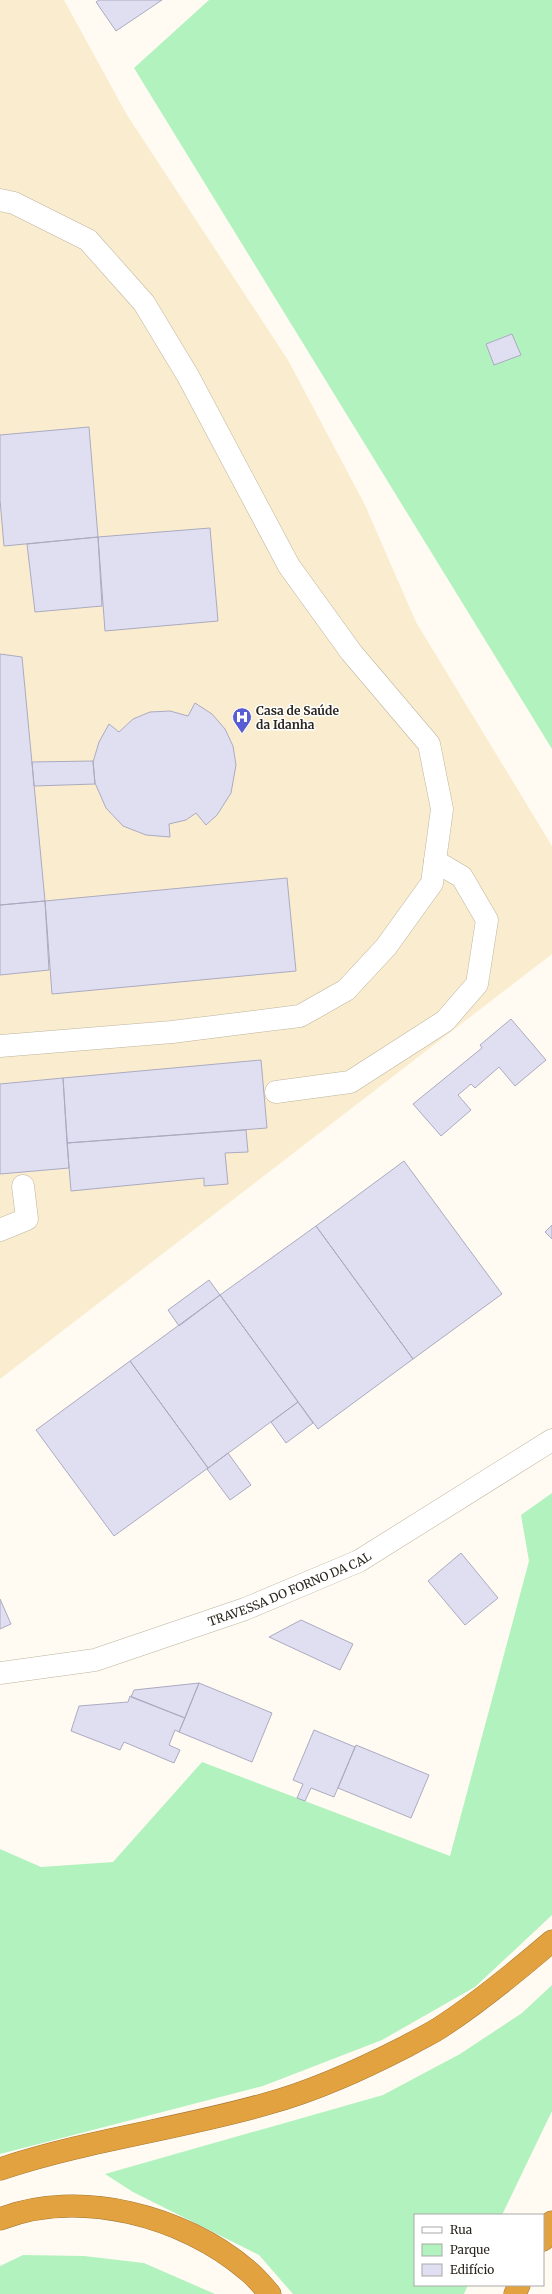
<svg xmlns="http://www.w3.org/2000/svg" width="552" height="2294" viewBox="0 0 552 2294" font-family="Merriweather,serif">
<rect width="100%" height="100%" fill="#fffbf2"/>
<path fill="#faedcf" d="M 0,0 L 64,0 L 127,115 L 288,360 L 365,505 L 416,622 L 552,846 L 552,954 L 0,1379 Z"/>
<path fill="#b2f2bf" d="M 209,0 L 552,0 L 552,749 L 134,68 Z
M 552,1493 L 552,1915 L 475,1987 L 382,2040 L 263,2086 L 0,2154 L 0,1849 L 41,1867 L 113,1862 L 202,1762 L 450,1856 L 529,1561 L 521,1515 Z
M 552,1985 L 552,2111 L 502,2215 L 415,2215 L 415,2285 L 468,2285 L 464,2294 L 293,2294 L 259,2255 L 133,2192 L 105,2174 L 383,2095 L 460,2054 L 522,2013 Z
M 23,2255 L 84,2256 L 144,2263 L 215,2294 L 0,2294 L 0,2266 Z"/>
<path fill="#e0dff2" stroke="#abaac0" d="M 99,0 L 162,0 L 116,31 L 96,2 Z
M 512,334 L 521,355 L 494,365 L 486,344 Z
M 89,427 L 98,537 L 4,546 L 0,500 L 0,435 Z
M 210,528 L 218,621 L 105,631 L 98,537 Z
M 98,537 L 102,606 L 35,612 L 27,544 Z
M 0,654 L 22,657 L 45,901 L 0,905 Z
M 195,703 L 212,714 L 225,729 L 233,746 L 236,765 L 231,793 L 217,815 L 206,825 L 196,813 L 186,820 L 169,824 L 170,837 L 146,835 L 123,826 L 106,808 L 95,783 L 93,762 L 99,742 L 109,724 L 119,732 L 133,719 L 150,712 L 170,711 L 188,716 Z
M 93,761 L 95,784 L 34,786 L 32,762 Z
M 287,878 L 296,971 L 52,994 L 45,901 Z
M 45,901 L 49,970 L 0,975 L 0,905 Z
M 511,1019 L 546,1060 L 515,1086 L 499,1067 L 475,1088 L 471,1084 L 458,1095 L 471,1110 L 441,1136 L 413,1104 L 482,1048 L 480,1045 Z
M 261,1060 L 267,1128 L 67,1143 L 63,1078 Z
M 63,1078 L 69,1168 L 0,1174 L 0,1084 Z
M 246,1130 L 248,1152 L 225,1153 L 228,1184 L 204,1186 L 204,1178 L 71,1191 L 67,1143 Z
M 404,1161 L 502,1294 L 413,1359 L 316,1226 Z
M 552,1225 L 552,1239 L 545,1232 Z
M 316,1226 L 413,1359 L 318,1429 L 220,1295 Z
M 209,1280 L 220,1295 L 179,1326 L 168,1310 Z
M 220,1295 L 298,1402 L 208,1468 L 130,1361 Z
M 130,1361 L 208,1468 L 114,1536 L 36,1430 Z
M 298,1402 L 313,1423 L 286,1443 L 271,1422 Z
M 228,1453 L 251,1485 L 230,1500 L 207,1469 Z
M 461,1553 L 498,1598 L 465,1625 L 428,1581 Z
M 0,1599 L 11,1624 L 0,1629 Z
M 301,1620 L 353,1644 L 340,1670 L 269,1637 Z
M 199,1683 L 272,1713 L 252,1762 L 179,1732 Z
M 199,1683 L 185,1718 L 131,1697 L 134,1690 Z
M 130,1696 L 185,1718 L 179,1732 L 175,1730 L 169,1745 L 180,1750 L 174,1763 L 124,1742 L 120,1750 L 71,1731 L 79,1706 L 128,1702 Z
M 314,1730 L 355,1747 L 334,1797 L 311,1788 L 305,1801 L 297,1798 L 303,1784 L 293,1780 Z
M 356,1745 L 429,1775 L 411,1818 L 338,1788 Z"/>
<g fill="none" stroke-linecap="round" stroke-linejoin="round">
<g stroke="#bdb49e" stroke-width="23">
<g id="minor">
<path d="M 0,200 L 14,203 L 88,240 L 144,303 L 188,376 L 289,566 L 351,652 L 429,744 L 442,809 L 432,883 L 386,947 L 346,990 L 300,1016 L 172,1032 L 0,1046"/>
<path d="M 276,1092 L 350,1082 L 445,1021 L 477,984 L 487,920 L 462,877 L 435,861"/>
<path d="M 0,1230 L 27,1219 L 23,1186"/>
<path id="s1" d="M 0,1673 L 95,1660 L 245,1609 L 359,1561 L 552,1440"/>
</g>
</g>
<g stroke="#a37734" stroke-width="23">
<path id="highway" d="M 0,2169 C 87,2140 179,2129 266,2104 C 315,2091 362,2069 407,2046 C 419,2039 433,2033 444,2025 C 482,2000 517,1971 552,1941
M 0,2219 C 79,2188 184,2216 247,2270 C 256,2277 263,2286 270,2294
M 543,2240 L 552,2222
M 515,2294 L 519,2285"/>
</g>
<use href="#minor" stroke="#fff" stroke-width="22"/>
<use href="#highway" stroke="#e3a240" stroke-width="22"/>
</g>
<defs>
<g id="hospital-pin" transform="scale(1)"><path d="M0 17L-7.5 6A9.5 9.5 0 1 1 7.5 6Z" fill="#585dd4" stroke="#fff"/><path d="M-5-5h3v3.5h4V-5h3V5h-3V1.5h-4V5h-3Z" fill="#fff"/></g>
</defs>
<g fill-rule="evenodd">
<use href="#hospital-pin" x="242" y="717"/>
</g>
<g text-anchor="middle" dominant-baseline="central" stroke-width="3" stroke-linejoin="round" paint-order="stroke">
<g font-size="12" font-weight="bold" fill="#2b271f" stroke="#fff" text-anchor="start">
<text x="256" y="710">Casa de Saúde<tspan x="256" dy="14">da Idanha</tspan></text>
</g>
<g font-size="12" fill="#2b271f" stroke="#fff">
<text stroke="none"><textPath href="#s1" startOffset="303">TRAVESSA DO FORNO DA CAL</textPath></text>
</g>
</g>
<rect x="414" y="2214" width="130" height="72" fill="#ffffff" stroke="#aaa9a5"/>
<rect x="422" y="2227" width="20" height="6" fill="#ffffff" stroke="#aaa9a5"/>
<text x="450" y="2234" font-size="12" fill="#2b271f">Rua</text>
<rect x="422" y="2244" width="20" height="12" fill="#b2f2bf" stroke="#aaa9a5"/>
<text x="450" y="2254" font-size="12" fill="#2b271f">Parque</text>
<rect x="422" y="2264" width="20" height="12" fill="#e0dff2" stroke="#aaa9a5"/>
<text x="450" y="2274" font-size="12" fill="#2b271f">Edifício</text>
</svg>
